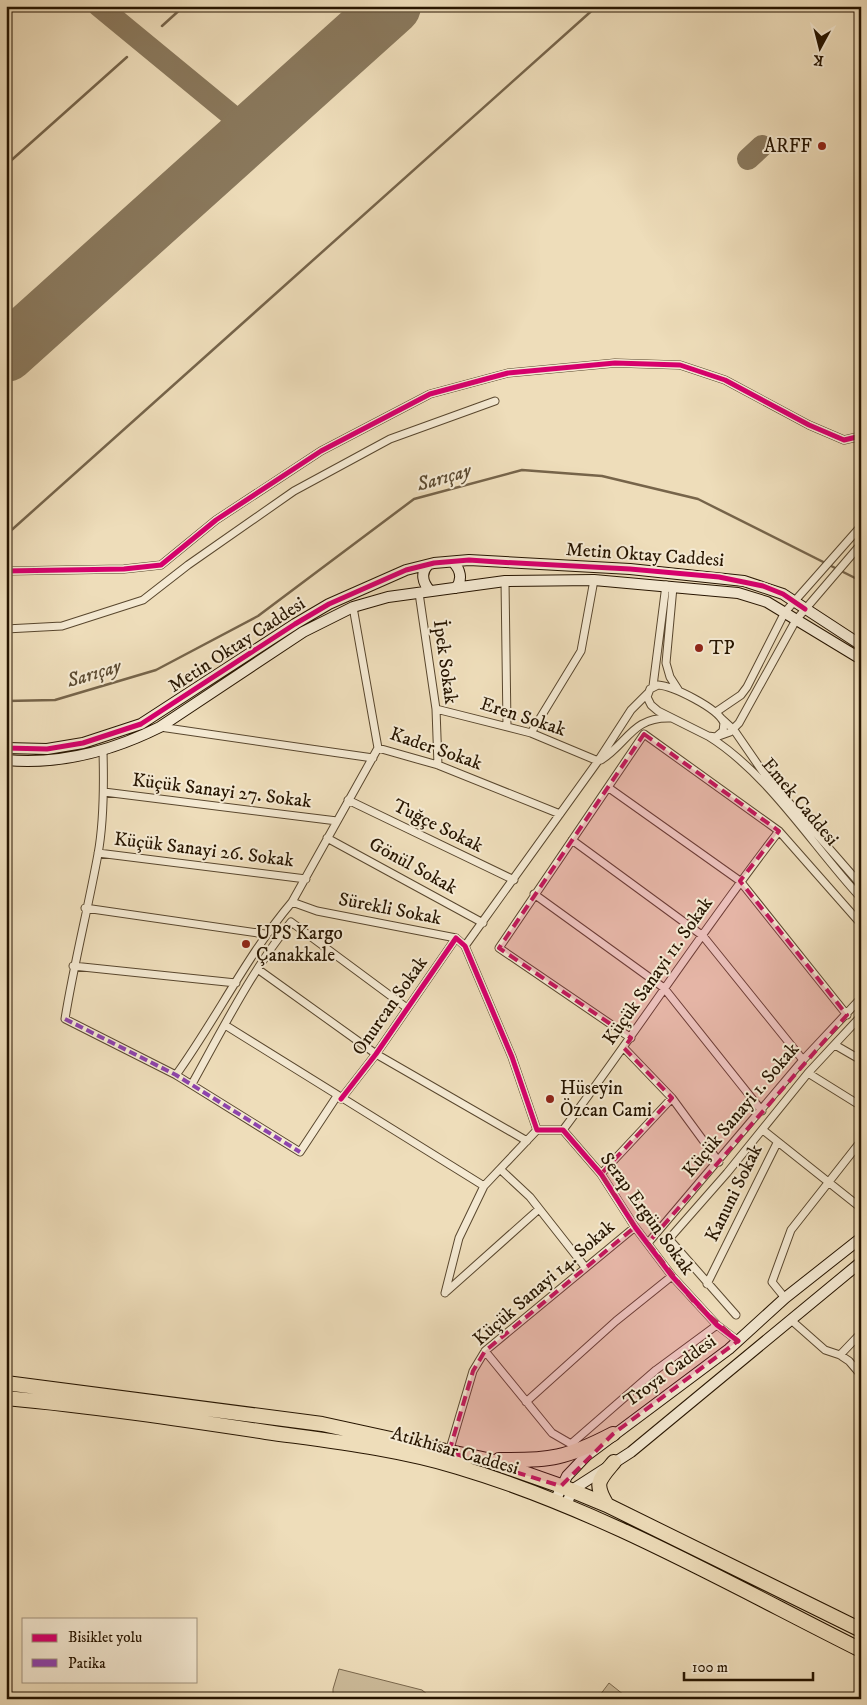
<svg xmlns="http://www.w3.org/2000/svg" width="867" height="1705" viewBox="0 0 867 1705" font-family="'IM FELL DW Pica',serif">
<rect width="100%" height="100%" fill="#eeddba"/>
<filter id="stains"><feTurbulence type="fractalNoise" baseFrequency=".004" numOctaves="4"/><feColorMatrix values="0 0 0 0 .2 0 0 0 0 .09 0 0 0 0 .02 0 0 0 .5 -.17"/></filter>
<radialGradient id="worn" r=".72"><stop offset=".6" stop-color="#630" stop-opacity="0"/><stop offset="1" stop-color="#630" stop-opacity=".3"/></radialGradient>
<path fill="#ccbb9a" stroke="#7a684d" d="M 339,1669 L 422,1690 L 433,1699 L 333,1699 L 333,1689 Z
M 609,1683 L 629,1699 L 597,1699 Z"/>
<g fill="none" stroke-linecap="round" stroke-linejoin="round">
<path stroke="#76644a" stroke-width="2.5" d="M 162,26 L 184,6
M 6,165 L 127,57
M 6,535 L 597,6
M 6,701 L 55,700 L 156,670 L 258,616 L 414,499 L 522,470 L 602,476 L 698,499 L 861,581"/>
<path stroke="#8a795d" stroke-width="22" d="M 99,6 L 252,132
M 748,159 L 762,146"/>
<path stroke="#8a795d" stroke-width="58" d="M 6,353 L 392,6"/>
<g stroke="#59472e" stroke-width="9">
<path id="street" d="M 6,571 L 124,569 L 161,565 L 216,520 L 321,451 L 430,394 L 508,373 L 615,363 L 680,365 L 725,380 L 809,425 L 844,440 L 861,436
M 505,581 L 507,726
M 673,587 L 666,663 L 670,677 L 679,691
M 419,593 L 436,709 L 438,765
M 353,607 L 378,748 L 438,765 L 560,814
M 6,629 L 62,626 L 143,600 L 188,565 L 294,491 L 390,439 L 495,401
M 658,685 C 673,686 718,708 724,723 L 723,731 L 716,737 L 708,736 L 658,711 L 651,705 L 647,697 L 650,689 Z
M 653,686 L 666,585
M 436,709 L 531,733 L 598,761
M 716,712 L 741,695 L 747,687 L 785,612 L 861,526
M 722,719 L 734,730 L 765,775 L 861,885
M 160,727 L 373,758
M 531,733 L 581,651 L 594,580
M 708,736 C 768,773 812,845 861,898
M 716,737 L 730,732 L 739,723 L 796,620 L 861,544
M 378,748 L 292,902 L 317,911 L 456,938
M 103,752 C 104,786 104,821 98,854 C 88,909 74,963 65,1019 L 176,1075 L 300,1152 L 337,1096
M 601,760 C 628,743 632,717 670,718
M 609,788 L 740,881 L 847,1015
M 104,792 L 337,821
M 348,800 L 514,880
M 327,838 L 483,923
M 572,840 L 703,936 L 803,1060
M 98,853 L 306,879
M 534,894 L 664,988 L 762,1111
M 85,908 L 265,934
M 465,946 L 598,761 L 631,710 L 648,693
M 73,966 L 236,983
M 259,970 L 376,1054 L 527,1141
M 225,1025 L 484,1186
M 631,1038 L 499,948 L 644,734 L 779,831 L 861,924
M 835,1045 L 861,1060
M 624,1048 L 672,1098 L 719,1162
M 808,1073 L 861,1106
M 176,1075 C 217,1018 247,955 292,902
M 192,1084 C 222,1030 252,970 291,922 L 407,1008
M 341,1099 L 376,1054 L 456,938 L 465,946 L 512,1057 L 537,1130 L 563,1130 L 601,1174 L 635,1227 L 672,1276 L 717,1325 L 738,1341
M 563,1130 C 637,1031 704,928 779,831
M 763,1130 L 861,1208
M 501,1170 L 530,1197 L 585,1267
M 601,1174 L 672,1098
M 648,1243 L 803,1060 L 861,998
M 707,1284 L 777,1143
M 446,1292 L 539,1209
M 445,1293 L 459,1238 L 484,1186 L 537,1130
M 785,1298 L 772,1282 L 791,1230 L 861,1141
M 736,1315 L 669,1239 L 727,1173 L 808,1073 L 861,1016
M 791,1320 L 825,1350 L 840,1355 L 849,1361 L 861,1375
M 485,1351 L 552,1433 L 571,1444 L 656,1370 L 717,1325
M 840,1355 L 861,1333
M 526,1402 L 616,1321 L 672,1276
M 449,1452 L 473,1371 L 485,1351 L 635,1227"/>
</g>
<g stroke="#271500" stroke-width="12">
<path id="secondary" d="M 453,562 C 460,569 463,579 456,588
M 428,565 C 420,573 423,583 430,591
M 6,748 L 47,749 L 83,743 L 141,724 L 295,624 L 329,604 L 406,570 L 434,563 L 469,560 L 630,569 L 744,581 L 783,594 L 861,645
M 6,760 C 61,765 112,751 160,727 L 303,632 L 353,607 L 388,597 L 505,581 L 594,580 L 738,593 L 767,602 L 861,659
M 555,1501 L 567,1476 L 586,1456 L 729,1349 L 785,1298 L 861,1238
M 566,1506 L 572,1490 L 631,1452 L 861,1262"/>
</g>
<g stroke="#271500" stroke-width="16">
<path id="highway" d="M 6,1383 L 322,1424 L 487,1460 L 561,1486 L 607,1505 L 861,1630
M 6,1398 C 93,1406 180,1419 266,1432 C 330,1441 395,1448 458,1467 C 599,1509 729,1584 861,1650
M 499,1460 C 550,1461 567,1458 613,1434
M 607,1505 C 594,1483 598,1481 614,1462"/>
</g>
<use href="#street" stroke="#f4e9d2" stroke-width="7"/>
<use href="#secondary" stroke="#f4e9d2" stroke-width="10"/>
<use href="#highway" stroke="#eeddba" stroke-width="14"/>
<path stroke="#8e44ad" stroke-width="4" stroke-dasharray="8 4" stroke-linecap="butt" d="M 65,1019 L 176,1075 L 300,1152"/>
<g stroke="#f4e9d2" stroke-width="8">
<path id="cycleway" d="M 6,571 L 124,569 L 161,565 L 216,520 L 321,451 L 430,394 L 508,373 L 615,363 L 680,365 L 725,380 L 809,425 L 844,440 L 861,436
M 6,748 L 47,749 L 83,743 L 141,724 L 295,624 L 329,604 L 406,570 L 434,563 L 469,560 L 498,562 L 630,569 L 719,577 L 763,586 L 783,594 L 805,609
M 341,1099 L 376,1054 L 456,938 L 465,946 L 512,1057 L 537,1130 L 563,1130 L 601,1174 L 635,1227 L 672,1276 L 717,1325 L 738,1341"/>
</g>
<use href="#cycleway" stroke="#d6006c" stroke-width="5"/>
</g>
<path fill="#c2185b" fill-opacity="0.2" stroke="#c2185b" stroke-width="4" stroke-dasharray="10 6" stroke-linejoin="round" d="M 644,734 L 779,831 L 740,881 L 847,1015 L 648,1243 L 694,1302 L 738,1341 L 613,1434 L 561,1486 L 449,1452 L 473,1371 L 485,1351 L 635,1227 L 601,1174 L 672,1098 L 624,1048 L 631,1038 L 499,948 Z"/>
<g fill="#8f2418" stroke="#f4e9d2" stroke-width="2">
<circle cx="822" cy="146" r="5"/>
<circle cx="699" cy="648" r="5"/>
<circle cx="246" cy="944" r="5"/>
<circle cx="550" cy="1099" r="5"/>
</g>
<g text-anchor="middle" dominant-baseline="central" stroke-width="4" stroke-linejoin="round" paint-order="stroke">
<g font-size="19" fill="#271500" stroke="#f4e9d2" text-anchor="start">
<text x="812" y="146" text-anchor="end">ARFF</text>
<text x="709" y="648">TP</text>
<text x="256" y="933">UPS Kargo<tspan x="256" dy="22">Çanakkale</tspan></text>
<text x="560" y="1088">Hüseyin<tspan x="560" dy="22">Özcan Cami</tspan></text>
</g>
<g font-size="19" fill="#271500" stroke="#f4e9d2">
<text transform="translate(645 555) rotate(4)">Metin Oktay Caddesi</text>
<text transform="translate(237 645) rotate(-33)">Metin Oktay Caddesi</text>
<text transform="translate(445 662) rotate(82)">İpek Sokak</text>
<text transform="translate(523 717) rotate(18)">Eren Sokak</text>
<text transform="translate(436 749) rotate(19)">Kader Sokak</text>
<text transform="translate(222 791) rotate(7)">Küçük Sanayi 27. Sokak</text>
<text transform="translate(800 802) rotate(50)">Emek Caddesi</text>
<text transform="translate(438 826) rotate(26)">Tuğçe Sokak</text>
<text transform="translate(204 850) rotate(7)">Küçük Sanayi 26. Sokak</text>
<text transform="translate(413 866) rotate(29)">Gönül Sokak</text>
<text transform="translate(390 909) rotate(11)">Sürekli Sokak</text>
<text transform="translate(658 971) rotate(-55)">Küçük Sanayi 11. Sokak</text>
<text transform="translate(390 1006) rotate(-55)">Onurcan Sokak</text>
<text transform="translate(741 1110) rotate(-50)">Küçük Sanayi 1. Sokak</text>
<text transform="translate(734 1193) rotate(-64)">Kanuni Sokak</text>
<text transform="translate(647 1214) rotate(54)">Serap Ergün Sokak</text>
<text transform="translate(544 1283) rotate(-41)">Küçük Sanayi 14. Sokak</text>
<text transform="translate(670 1371) rotate(-36)">Troya Caddesi</text>
<text transform="translate(455 1451) rotate(16)">Atikhisar Caddesi</text>
</g>
<g font-size="20" font-style="italic" fill="#5b4a31" stroke="#f4e9d2">
<text transform="translate(444 478) rotate(-16)">Sarıçay</text>
<text transform="translate(94 674) rotate(-17)">Sarıçay</text>
</g>
</g>
<rect width="867" height="1705" fill="none" stroke="#eeddba" stroke-width="25"/>
<rect x="8" y="8" width="852" height="1690" fill="none" stroke="#271500" stroke-width="2.5"/>
<rect x="12" y="12" width="842" height="1680" fill="none" stroke="#271500"/>
<rect x="22" y="1618" width="175" height="65" fill="#f4e9d2" stroke="#a2947e"/>
<rect x="32" y="1634" width="25" height="8" fill="#d6006c" stroke="#a2947e"/>
<text x="68" y="1642" font-size="15" fill="#271500">Bisiklet yolu</text>
<rect x="32" y="1659" width="25" height="8" fill="#8e44ad" stroke="#a2947e"/>
<text x="68" y="1668" font-size="15" fill="#271500">Patika</text>
<g transform="translate(820 48) rotate(187)" stroke="#f4e9d2" stroke-width="4" paint-order="stroke">
<path d="M0-4L9 19L0 12L-9 19Z" fill="#271500"/>
<text y="-8" font-size="14" font-weight="bold" text-anchor="middle" fill="#271500">K</text>
</g>
<path d="M684 1672v8h129v-8" fill="none" stroke="#271500" stroke-width="2.5"/>
<text x="692" y="1672" font-size="15" fill="#271500" stroke="#f4e9d2" stroke-width="4" paint-order="stroke">100 m</text>
<rect width="100%" height="100%" filter="url(#stains)"/>
<rect width="100%" height="100%" fill="url(#worn)"/>
</svg>
